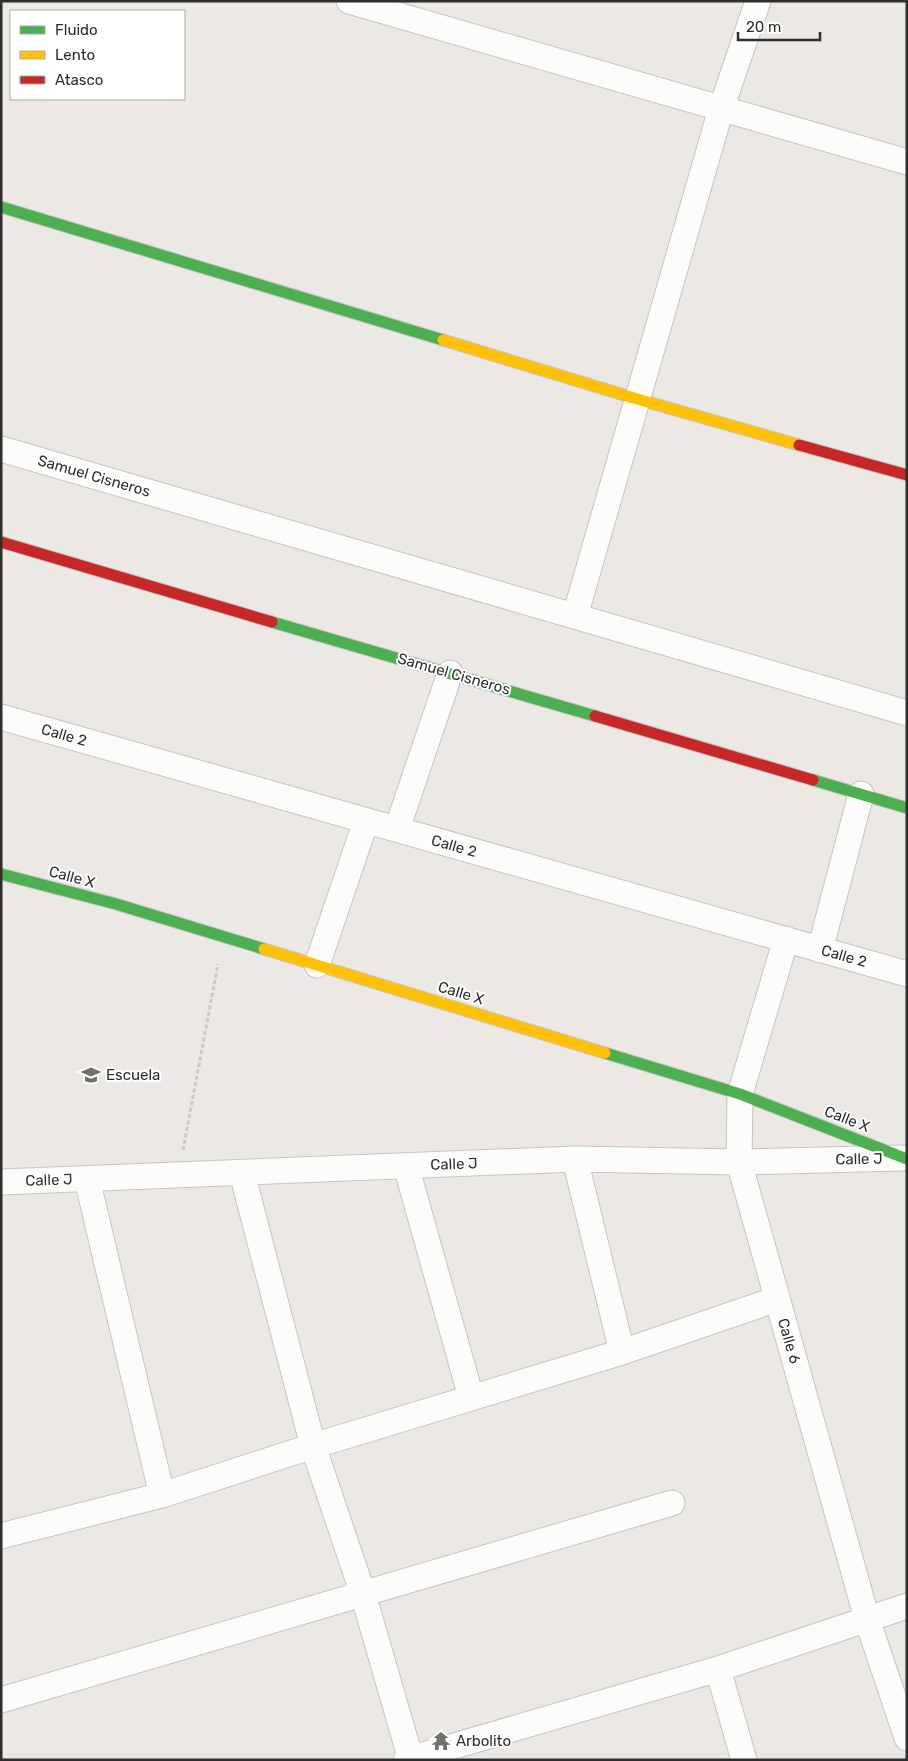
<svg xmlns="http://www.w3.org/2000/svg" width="908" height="1761" viewBox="0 0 908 1761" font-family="Rubik,sans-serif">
<rect width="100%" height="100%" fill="#ece8e4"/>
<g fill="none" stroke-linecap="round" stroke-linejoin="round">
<g stroke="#c5c4c5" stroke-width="27">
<path id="street" d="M 349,1 L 907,162
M 1,449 L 907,713
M 575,616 L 721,109 L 758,1
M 1,717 L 907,974
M 397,829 L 450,673
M 786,939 L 740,1094 L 739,1162 L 867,1619 L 907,1738
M 820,950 L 861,794
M 317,965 L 366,821
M 575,1159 L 622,1352
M 406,1166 L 471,1397
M 242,1173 L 313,1446 L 363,1594 L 411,1760
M 87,1179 L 162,1495
M 1,1182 L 575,1159 L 739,1162 L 902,1158
M 1,1536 L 162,1495 L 313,1446 L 622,1352 L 777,1299
M 718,1669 L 744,1760
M 1,1700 L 672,1503
M 406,1760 L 718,1669 L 907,1606"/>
</g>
<g stroke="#c5c4c5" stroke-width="13">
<path id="fast" d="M 1,207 L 443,340
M 272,622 L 595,716
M 813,780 L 907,808
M 1,874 L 116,904 L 264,949
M 605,1053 L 740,1094 L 907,1159"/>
</g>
<g stroke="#c5c4c5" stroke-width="13">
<path id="slow" d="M 443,340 L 637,399 L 799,445
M 264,949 L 605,1053"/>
</g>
<g stroke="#c5c4c5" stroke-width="13">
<path id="jam" d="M 799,445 L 907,475
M 1,542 L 272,622
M 595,716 L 813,780"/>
</g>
<path stroke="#c9c9c8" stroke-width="3" stroke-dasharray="4 2.5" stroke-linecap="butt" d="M 183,1150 L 218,964"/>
<use href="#street" stroke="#fcfcfb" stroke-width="25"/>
<use href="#fast" stroke="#4caf50" stroke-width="11"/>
<use href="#slow" stroke="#ffc107" stroke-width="11"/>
<use href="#jam" stroke="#c62828" stroke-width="11"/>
</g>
<defs>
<g id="school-bare" transform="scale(1.5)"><path d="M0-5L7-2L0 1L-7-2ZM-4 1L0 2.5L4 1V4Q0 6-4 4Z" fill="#706f6e" stroke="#fff" stroke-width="2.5" paint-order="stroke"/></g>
<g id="temple-bare" transform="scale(1.5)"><path d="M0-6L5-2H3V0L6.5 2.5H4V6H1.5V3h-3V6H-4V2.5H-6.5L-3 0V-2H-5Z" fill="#706f6e" stroke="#fff" stroke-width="2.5" paint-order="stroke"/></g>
</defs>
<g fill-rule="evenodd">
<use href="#school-bare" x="91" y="1075"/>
<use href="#temple-bare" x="441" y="1741"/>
</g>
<g text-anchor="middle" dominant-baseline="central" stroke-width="4" stroke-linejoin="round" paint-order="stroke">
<g font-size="15" fill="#2e2e2e" stroke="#fff">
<text transform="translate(94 476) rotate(16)">Samuel Cisneros</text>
<text transform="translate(454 674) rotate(16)">Samuel Cisneros</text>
<text transform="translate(64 735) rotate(16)">Calle 2</text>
<text transform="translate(454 846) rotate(16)">Calle 2</text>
<text transform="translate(72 877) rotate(15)">Calle X</text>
<text transform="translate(844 956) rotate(16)">Calle 2</text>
<text transform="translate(461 993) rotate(17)">Calle X</text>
<text transform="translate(847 1119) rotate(21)">Calle X</text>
<text transform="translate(859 1159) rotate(-1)">Calle J</text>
<text transform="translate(454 1164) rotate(-2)">Calle J</text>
<text transform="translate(49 1180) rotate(-2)">Calle J</text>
<text transform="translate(789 1341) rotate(74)">Calle 6</text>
</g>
<g font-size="15" fill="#2e2e2e" stroke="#fff" text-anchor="start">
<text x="106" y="1075">Escuela</text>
<text x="456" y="1741">Arbolito</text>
</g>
</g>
<rect width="908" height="1761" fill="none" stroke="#2e2e2e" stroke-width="5"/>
<rect x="10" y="10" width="175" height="90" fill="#ffffff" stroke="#ababab"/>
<rect x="20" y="26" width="25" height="8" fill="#4caf50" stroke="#ababab"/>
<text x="55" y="35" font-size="15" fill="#2e2e2e">Fluido</text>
<rect x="20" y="51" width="25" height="8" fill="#ffc107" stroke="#ababab"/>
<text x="55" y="60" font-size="15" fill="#2e2e2e">Lento</text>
<rect x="20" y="76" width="25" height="8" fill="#c62828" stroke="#ababab"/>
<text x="55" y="85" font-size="15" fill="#2e2e2e">Atasco</text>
<path d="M738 32v8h82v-8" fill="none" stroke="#2e2e2e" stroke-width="2.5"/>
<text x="746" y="32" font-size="15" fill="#2e2e2e" stroke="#ffffff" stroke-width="4" paint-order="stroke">20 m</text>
</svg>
